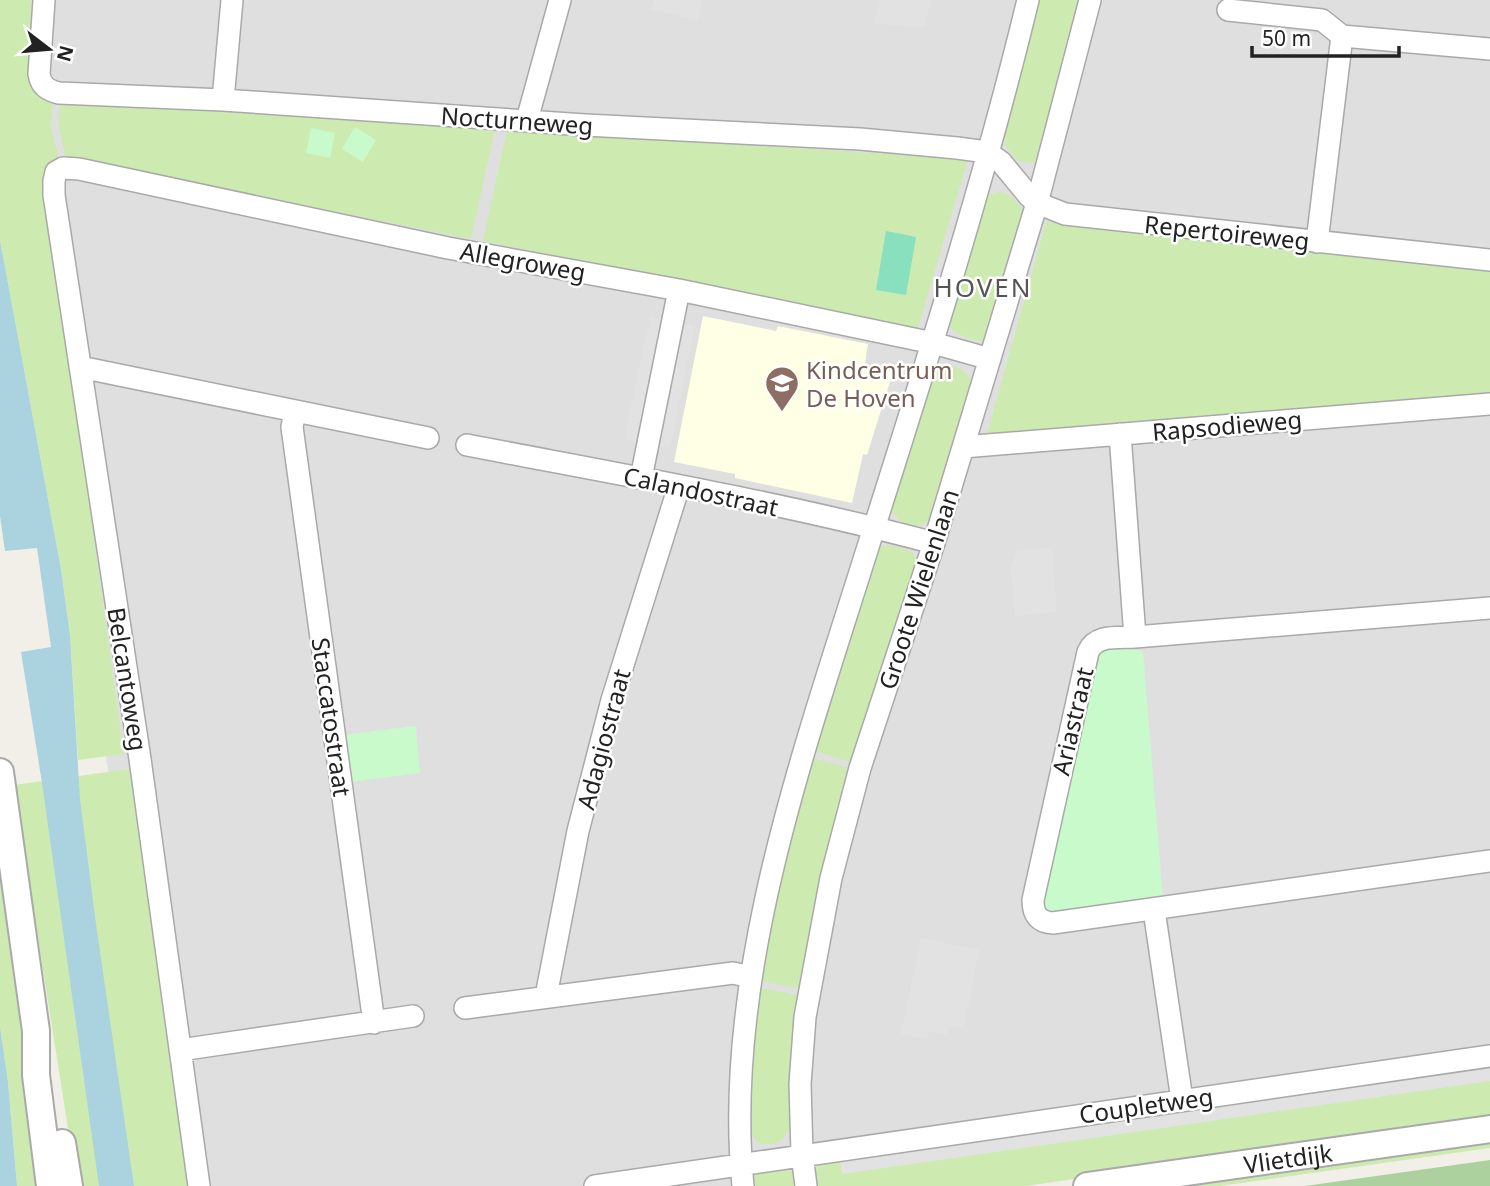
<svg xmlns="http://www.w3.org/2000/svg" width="1490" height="1186" viewBox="0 0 1490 1186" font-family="'Noto Sans',sans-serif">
<rect width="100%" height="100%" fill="#f2efe9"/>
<path fill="#e0dfdf" d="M 19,0 L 1490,0 L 1490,1080 L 820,1186 L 171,1186 L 12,135 Z"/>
<path fill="#ffffe5" d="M 703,316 L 776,331 L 778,326 L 868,344 L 864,369 L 875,372 L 877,367 L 893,372 L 867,455 L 863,454 L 852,503 L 735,478 L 735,474 L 674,462 Z"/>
<path fill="#cdebb0" d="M 0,0 L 31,0 L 31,81 L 40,97 L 53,101 L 51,127 L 59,159 C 48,162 45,167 44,178 L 124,754 L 78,760 L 70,635 L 61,569 L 0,240 Z
M 1036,0 L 1083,0 L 1042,158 L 1034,163 L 1018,161 L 1006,147 L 1003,131 Z
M 60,101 L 447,126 L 495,129 L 471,239 L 66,158 L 58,125 Z
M 507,130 L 968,159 L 918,328 L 483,241 Z
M 1001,191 L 1012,197 L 1024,211 L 993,328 L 984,341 C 971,341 963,337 952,330 L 948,316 L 987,195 Z
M 1046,222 L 1490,269 L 1490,394 L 987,434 Z
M 950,365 C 971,371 972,378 971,398 L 934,515 C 918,535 896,524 889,504 L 931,376 L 941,366 Z
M 885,545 C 897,545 904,548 914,554 L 916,564 L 854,763 L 811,750 L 878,548 Z
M 809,757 L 853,769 L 803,989 L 758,981 Z
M 129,769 L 191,1186 L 77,1186 L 14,785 Z
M 0,874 L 44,1186 L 17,1186 L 8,1082 L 0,1026 Z
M 757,987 L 801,996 L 793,1130 L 788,1130 C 784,1145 769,1147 756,1142 L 753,1135 L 748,1136 Z
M 1490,1067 L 1490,1118 L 1026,1186 L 814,1186 L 812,1177 L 817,1166 L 837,1161 Z
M 1490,1137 L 1490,1148 L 1220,1186 L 1148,1186 Z
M 781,1167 L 795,1173 L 800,1186 L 751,1186 C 753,1169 768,1170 781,1167 Z"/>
<path fill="#add19e" d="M 1490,1160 L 1490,1186 L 1305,1186 Z"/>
<path fill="#c8facc" d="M 355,127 L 376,140 L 363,162 L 342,149 Z
M 311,128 L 335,133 L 330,158 L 306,153 Z
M 1112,647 L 1143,651 L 1163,900 L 1056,917 L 1044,912 L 1040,904 L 1093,677 L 1100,653 Z
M 416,726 L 420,773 L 350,782 L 343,735 Z"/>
<path fill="#88e0be" d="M 886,231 L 916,237 L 906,295 L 876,290 Z"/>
<path fill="#e2e2e2" d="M 654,0 L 703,0 L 698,21 L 651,9 Z
M 880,0 L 931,0 L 924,27 L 874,24 Z
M 650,317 L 695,326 L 670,448 L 624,439 Z
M 1052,548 L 1057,612 L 1015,616 L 1011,567 L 1017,550 Z
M 921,938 L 979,950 L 964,1029 L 949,1026 L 947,1034 L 929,1031 L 927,1039 L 901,1034 Z
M 1490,1067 L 1490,1081 L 842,1174 L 840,1160 Z"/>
<path fill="#aad3df" d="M 0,240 L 61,569 L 70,635 L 80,799 L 96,924 L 134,1186 L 99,1186 L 42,783 L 21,652 L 51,647 L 37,548 L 5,551 L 0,516 Z
M 0,1026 L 8,1082 L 17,1186 L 0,1186 Z"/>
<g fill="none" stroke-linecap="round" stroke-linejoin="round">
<g stroke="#a9a9a9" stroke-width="24">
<path id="minor" d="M 44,0 L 39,74 C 41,86 47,90 59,93 L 223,100 L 585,125 L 860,139 L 957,148 L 987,152 L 1001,162 L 1029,196 L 1037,203 L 1065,214 L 1490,260
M 1228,10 L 1322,20 L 1342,36 L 1490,49
M 223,100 L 232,0
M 527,120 L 560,0
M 1317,242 L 1342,36
M 80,367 L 428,438
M 295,411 L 292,427 L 374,1023
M 1120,434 L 1135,637 C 1117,638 1096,634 1088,652 L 1033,900 C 1033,914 1038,922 1053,923 L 1490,861
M 467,445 C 623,475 780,502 934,543
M 963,447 L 1490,404
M 641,478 L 679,290
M 1135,637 L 1490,608
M 1154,910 L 1182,1100
M 546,996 L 578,831 L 612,700 L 679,486
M 465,1008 L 733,973 L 751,977
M 180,1050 L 413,1016
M 199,1186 L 140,759 L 54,195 L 54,181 L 56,172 L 63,168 L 79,169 L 448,248 L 679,290 L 933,343 L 990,359
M 595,1186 L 1490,1056
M 743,1186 C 722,976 805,748 867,550 C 925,368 983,186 1028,0
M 806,1186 L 802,1154 L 800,1084 L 805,1017 L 831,878 L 860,768 L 934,543 L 1037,203 L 1090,0"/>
</g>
<g stroke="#a9a9a9" stroke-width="30">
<g id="tertiary">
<path d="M 0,772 L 36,1031 L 36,1075 L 50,1186"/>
<path d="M 62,1143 L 69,1186"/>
<path id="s1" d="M 1087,1186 L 1490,1129"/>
</g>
</g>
<use href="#minor" stroke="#fff" stroke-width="21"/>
<use href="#tertiary" stroke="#fff" stroke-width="26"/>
</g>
<defs>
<g id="school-pin" transform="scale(1.75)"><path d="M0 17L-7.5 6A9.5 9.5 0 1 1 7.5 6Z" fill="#8d6e63" stroke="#fff"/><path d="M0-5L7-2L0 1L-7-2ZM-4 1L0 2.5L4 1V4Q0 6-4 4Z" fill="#fff"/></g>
</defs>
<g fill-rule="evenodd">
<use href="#school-pin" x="782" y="383"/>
</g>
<g text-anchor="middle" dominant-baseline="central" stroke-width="5" stroke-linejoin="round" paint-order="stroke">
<g font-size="24" fill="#222" stroke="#fff">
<text transform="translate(517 120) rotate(4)">Nocturneweg</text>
<text transform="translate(1227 232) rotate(6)">Repertoireweg</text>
<text transform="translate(523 261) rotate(10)">Allegroweg</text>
<text transform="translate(1227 425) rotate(-5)">Rapsodieweg</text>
<text transform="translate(701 491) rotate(12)">Calandostraat</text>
<text transform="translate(918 589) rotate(-72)">Groote Wielenlaan</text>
<text transform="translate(128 679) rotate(81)">Belcantoweg</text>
<text transform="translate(332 717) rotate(82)">Staccatostraat</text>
<text transform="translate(1072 721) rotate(-77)">Ariastraat</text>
<text transform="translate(603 739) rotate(-75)">Adagiostraat</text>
<text transform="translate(1146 1105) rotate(-8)">Coupletweg</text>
<text stroke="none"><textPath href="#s1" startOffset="203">Vlietdijk</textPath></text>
</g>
<g font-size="24" fill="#785e54" stroke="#fff" text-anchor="start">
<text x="806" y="369">Kindcentrum<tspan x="806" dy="28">De Hoven</tspan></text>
</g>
<g font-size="26" letter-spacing="2" fill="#555" stroke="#fff">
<text x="983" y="287">HOVEN</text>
</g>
</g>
<g transform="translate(49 49) rotate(106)" stroke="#ffffff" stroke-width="5" paint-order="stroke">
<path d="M0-5L12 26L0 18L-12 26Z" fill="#222222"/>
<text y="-10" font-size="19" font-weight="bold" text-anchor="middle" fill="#222222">N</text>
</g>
<path d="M1252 46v10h147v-10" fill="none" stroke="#222222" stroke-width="3.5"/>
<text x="1262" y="46" font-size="21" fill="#222222" stroke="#ffffff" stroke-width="5" paint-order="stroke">50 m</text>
</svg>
